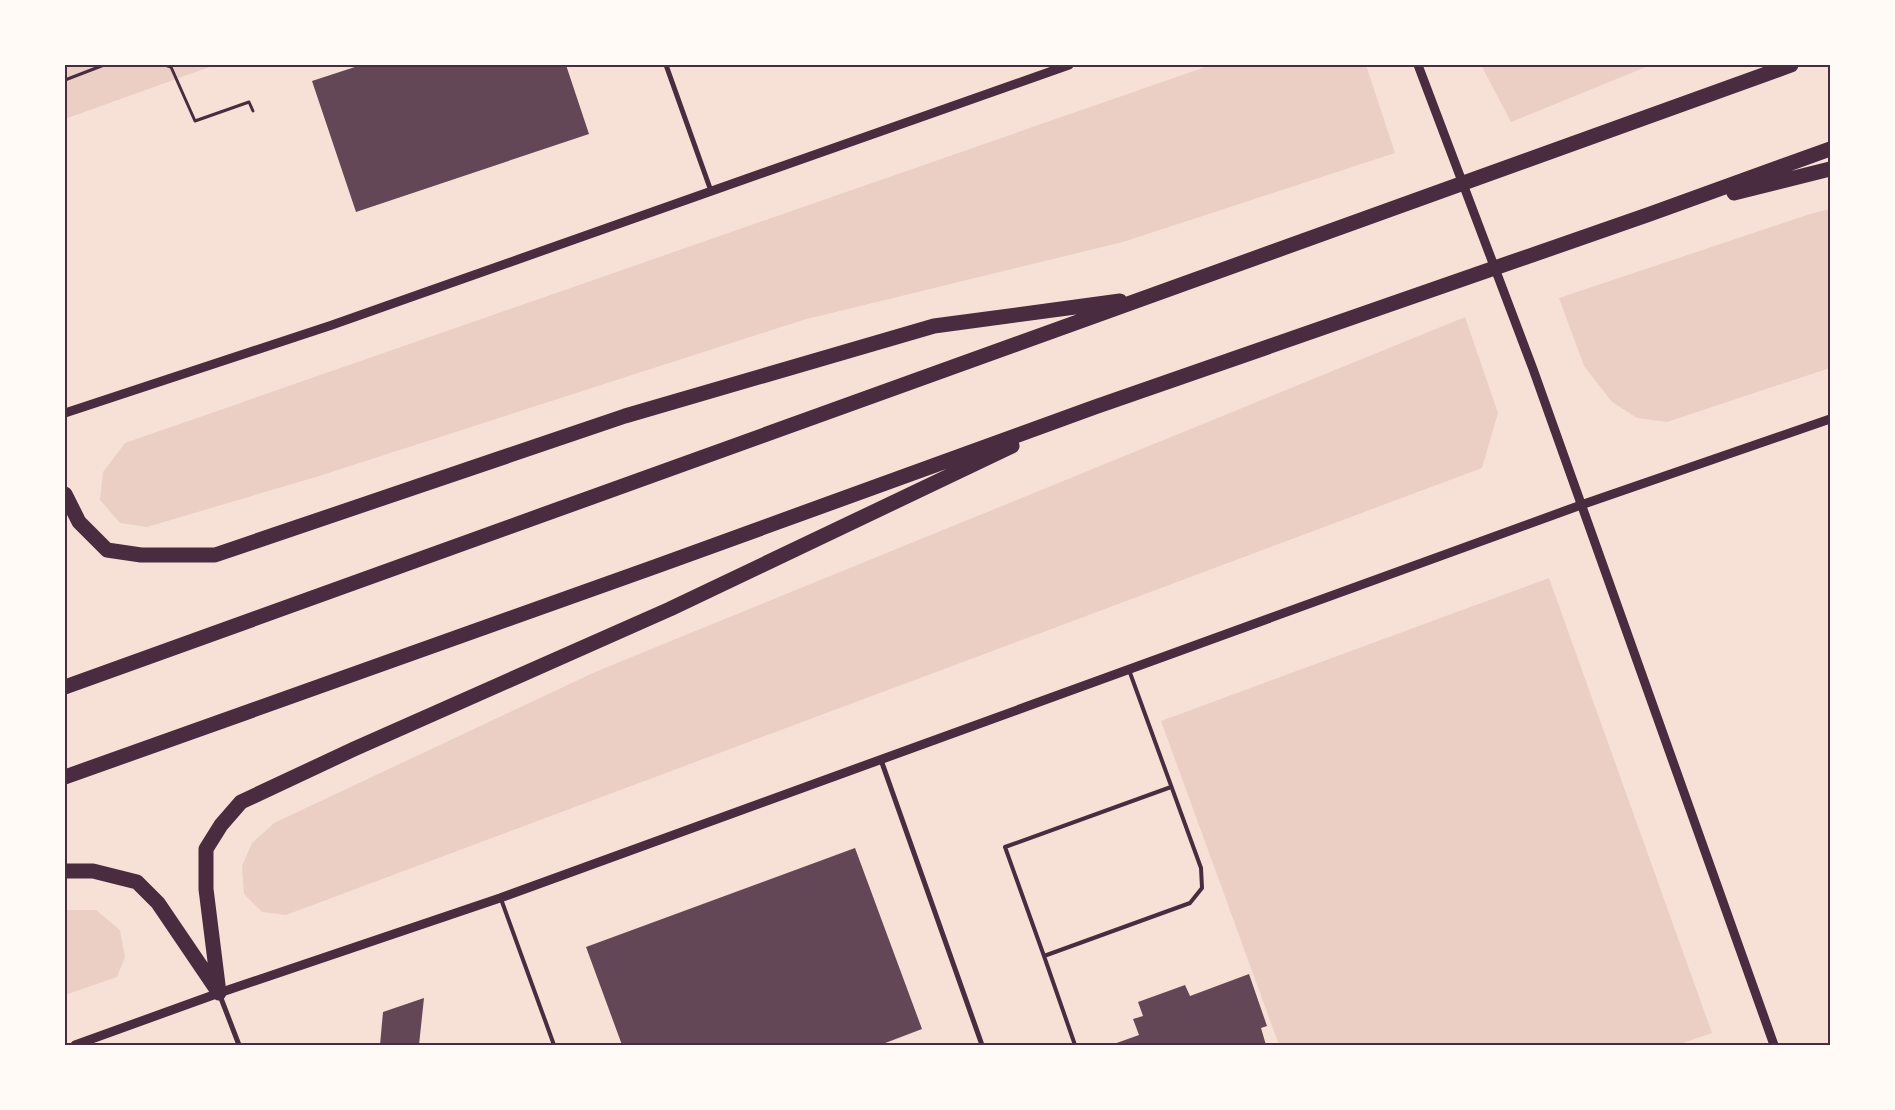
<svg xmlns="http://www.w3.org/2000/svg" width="1895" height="1110" viewBox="0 0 1895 1110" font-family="'Space Grotesk',sans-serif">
<rect width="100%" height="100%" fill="#f7e1d7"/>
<path fill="#ebcfc5" d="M 65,65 L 215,65 L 65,119 Z
M 1211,65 L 1366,65 L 1395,153 L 1123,242 L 803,320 L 316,477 L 147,527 L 120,523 L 100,500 L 103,472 L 125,443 Z
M 1481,65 L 1651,65 L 1511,122 Z
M 1830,209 L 1830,368 L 1667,422 L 1637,418 L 1612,402 L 1584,366 L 1559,298 L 1810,214 Z
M 1465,317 L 1498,413 L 1482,468 L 286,915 L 262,912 L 244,894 L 242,866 L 252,843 L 274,823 L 595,672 Z
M 1549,578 L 1712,1033 L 1677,1045 L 1279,1045 L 1161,721 Z
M 65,910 L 96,910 L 120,930 L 125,957 L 117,977 L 65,995 Z"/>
<path fill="#644757" d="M 361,65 L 566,65 L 589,134 L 356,212 L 312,81 Z
M 855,848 L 922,1029 L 880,1045 L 622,1045 L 586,947 Z
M 1249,974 L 1267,1026 L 1261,1028 L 1266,1045 L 1111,1045 L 1139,1035 L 1133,1019 L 1143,1016 L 1138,1002 L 1185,985 L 1190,996 Z
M 424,998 L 419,1045 L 380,1045 L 383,1012 Z"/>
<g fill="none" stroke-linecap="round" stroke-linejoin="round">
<path stroke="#4a2c40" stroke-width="3" d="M 165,65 L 171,67 L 195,121 L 249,102 L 253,111
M 65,80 L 104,65"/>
<path stroke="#4a2c40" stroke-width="4" d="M 1129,670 L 1201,868 L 1202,888 L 1190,903 L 1044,956 L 1005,847 L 1171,787
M 501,899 L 554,1045
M 1044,956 L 1075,1045"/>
<path stroke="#4a2c40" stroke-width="5" d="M 666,65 L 711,191
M 881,760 L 982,1045
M 219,993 L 239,1045"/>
<path stroke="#4a2c40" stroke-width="9" d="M 1418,65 L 1533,369 L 1774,1045
M 65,413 L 332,325 L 1069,65
M 75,1045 L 219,993 L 500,898 L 1581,505 L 1830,419"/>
<path stroke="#4a2c40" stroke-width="15" d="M 1734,193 L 1830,169
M 65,494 L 79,522 L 107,550 L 141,555 L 215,555 L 625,416 L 934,326 L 1120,301
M 65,687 L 1791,65
M 65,777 L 657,566 L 1095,407 L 1650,214 L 1830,149
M 65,871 L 93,871 L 137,882 L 158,903 L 217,990
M 219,993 L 206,889 L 206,849 L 221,825 L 241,802 L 354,749 L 670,609 L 1012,446"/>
</g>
<rect width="1895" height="1110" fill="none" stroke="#fffaf5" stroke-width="132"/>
<rect x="66" y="66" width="1763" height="978" fill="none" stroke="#4a2c40" stroke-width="2"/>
</svg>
